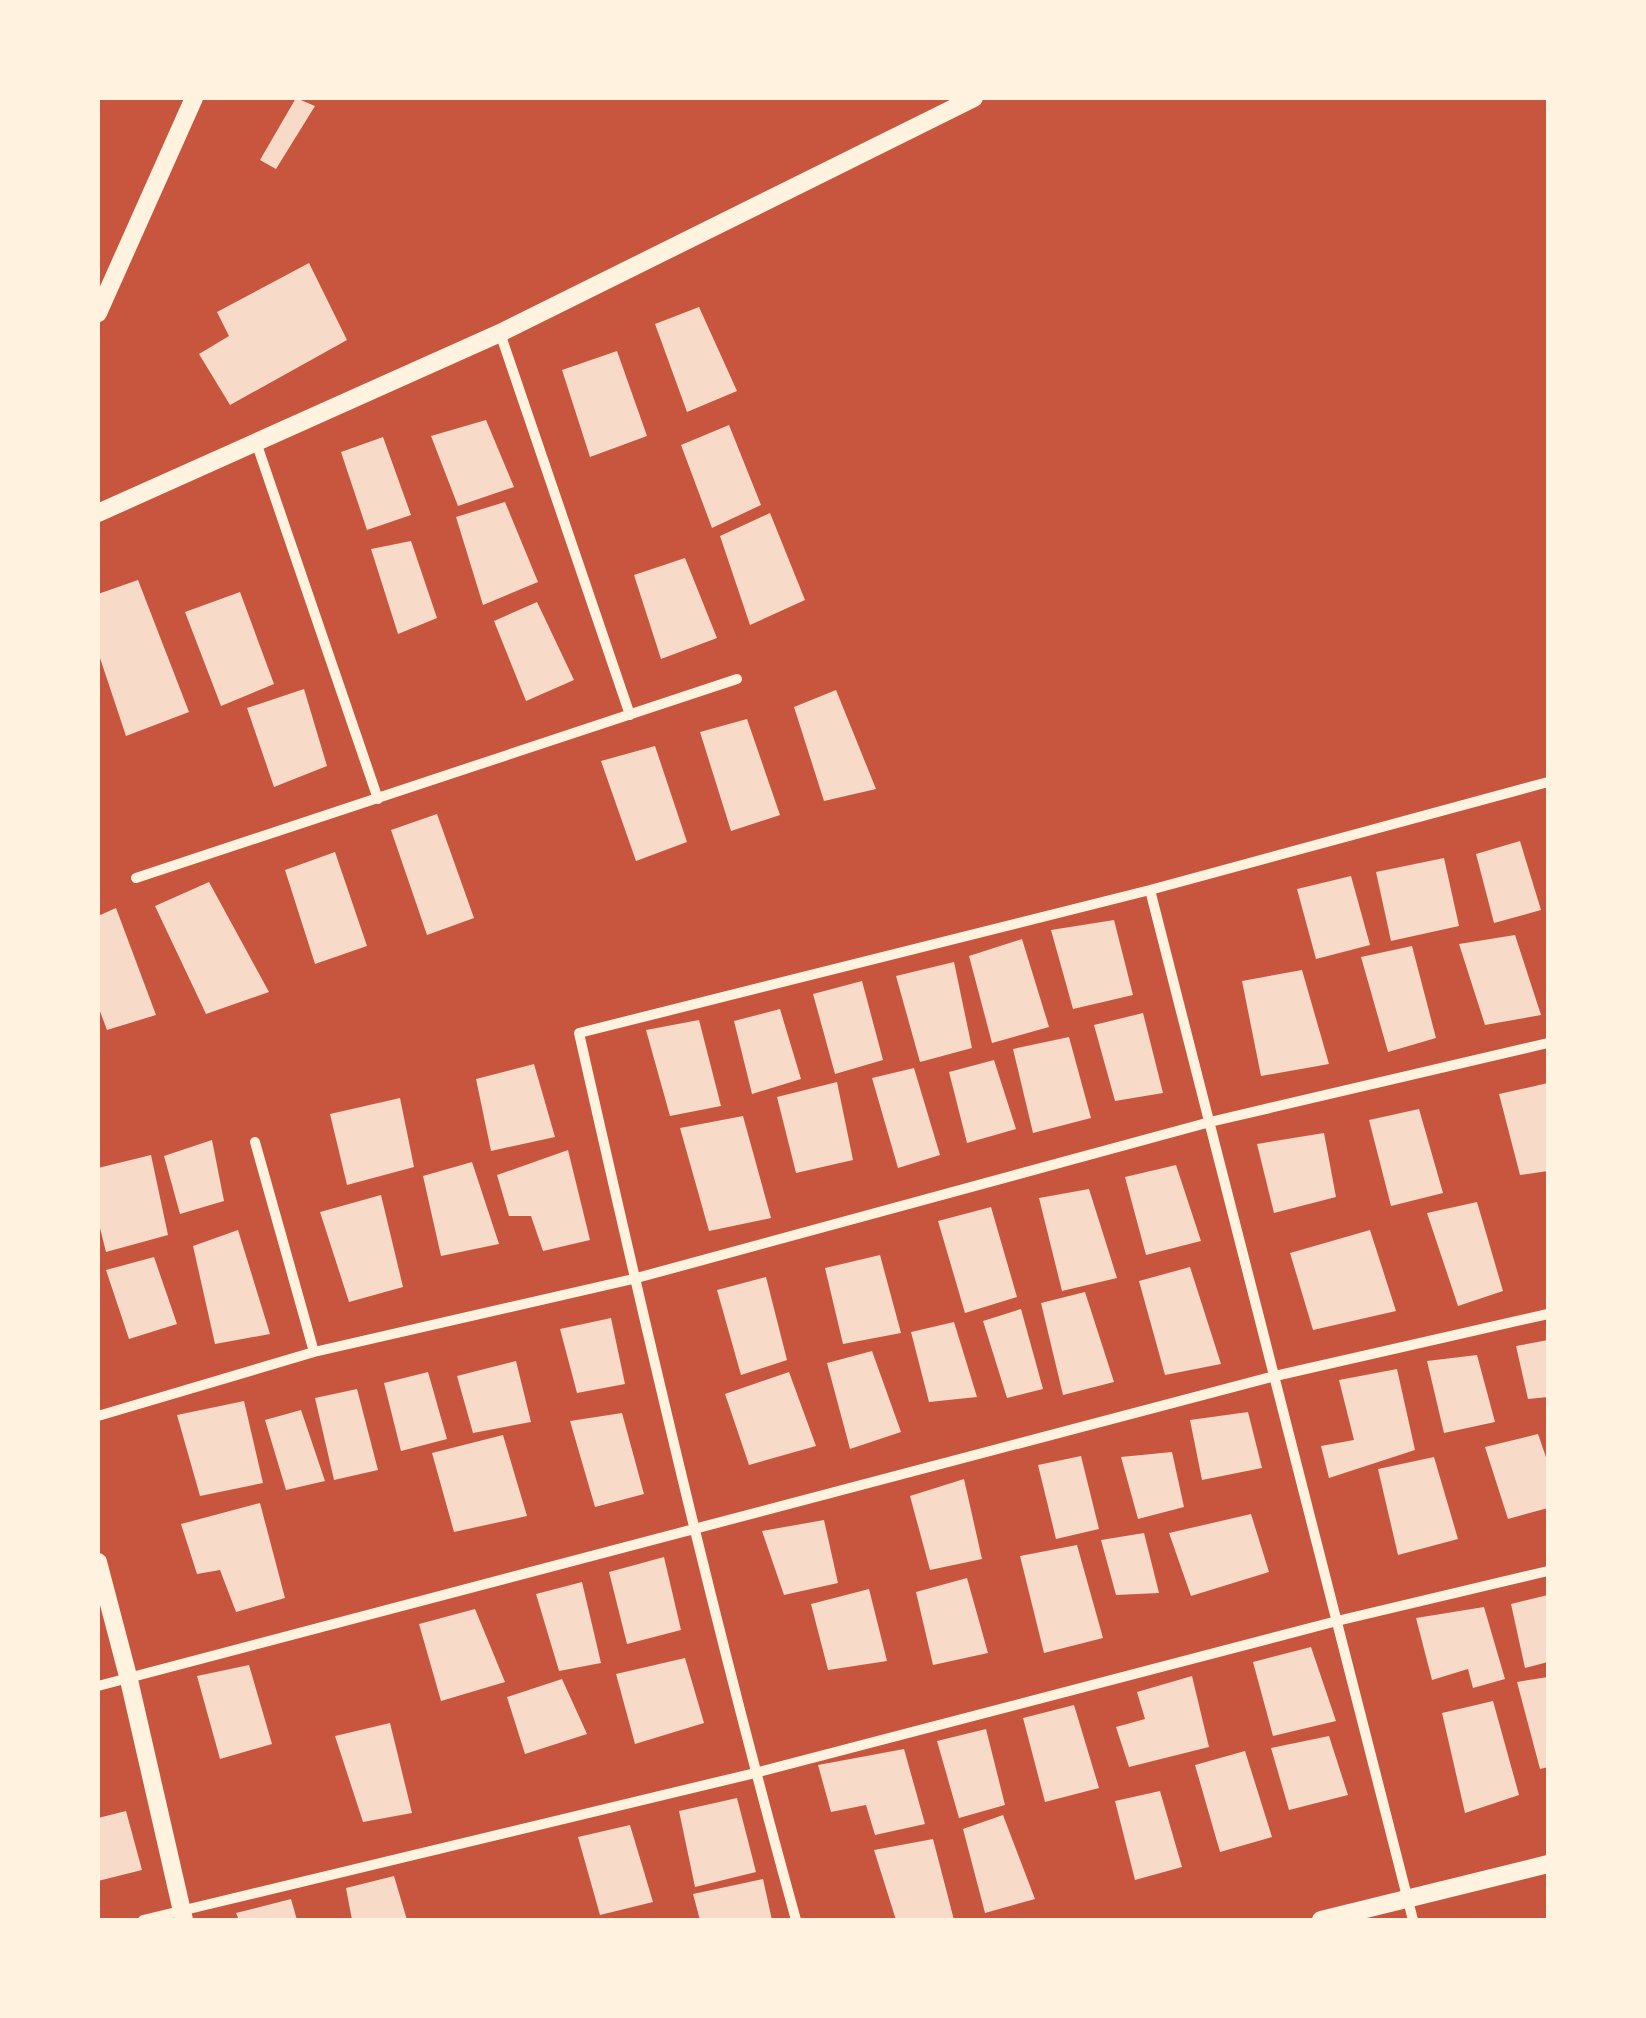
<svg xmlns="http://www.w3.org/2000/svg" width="1646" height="2018" viewBox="0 0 1646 2018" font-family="'DM Sans',sans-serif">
<rect width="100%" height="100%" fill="#c8553d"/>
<path fill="#f7dbc8" d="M 296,98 L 315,106 L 276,169 L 260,160 Z
M 309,263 L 347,340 L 230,405 L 199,354 L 229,336 L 217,312 Z
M 699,307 L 737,391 L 687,412 L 655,324 Z
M 617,351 L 647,436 L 590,457 L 562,370 Z
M 486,420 L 514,487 L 458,506 L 431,436 Z
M 729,425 L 761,505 L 712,528 L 681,445 Z
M 383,437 L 411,515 L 367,530 L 341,452 Z
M 505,502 L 538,582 L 483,605 L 456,517 Z
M 770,513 L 805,600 L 750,625 L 720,536 Z
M 411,541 L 437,618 L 398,634 L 371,549 Z
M 685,558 L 717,638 L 661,659 L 634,575 Z
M 138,580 L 189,712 L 126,736 L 98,652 L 98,594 Z
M 240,592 L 274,684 L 221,706 L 185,612 Z
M 537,602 L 574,680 L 526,701 L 494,621 Z
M 304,689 L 327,766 L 274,787 L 247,708 Z
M 836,690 L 876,789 L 824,801 L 794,707 Z
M 747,719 L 780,815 L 731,831 L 700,732 Z
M 655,746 L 687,842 L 636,861 L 601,761 Z
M 437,814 L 474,918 L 427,935 L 391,830 Z
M 1520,841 L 1541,910 L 1494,923 L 1476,854 Z
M 335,852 L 367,946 L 315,964 L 285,870 Z
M 1444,858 L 1459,926 L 1391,941 L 1376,872 Z
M 1351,876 L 1370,945 L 1316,959 L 1297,889 Z
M 209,882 L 269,992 L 206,1014 L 155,906 Z
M 116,908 L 156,1015 L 107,1030 L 98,1006 L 98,916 Z
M 1114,920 L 1133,995 L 1073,1009 L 1051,930 Z
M 1515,935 L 1541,1015 L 1485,1025 L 1459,944 Z
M 1022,939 L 1049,1027 L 992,1043 L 969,956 Z
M 1412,946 L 1436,1038 L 1388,1052 L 1361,957 Z
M 954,962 L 972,1048 L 920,1062 L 896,976 Z
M 1302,970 L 1329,1064 L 1261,1076 L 1242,981 Z
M 862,981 L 883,1060 L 835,1074 L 813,994 Z
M 780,1009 L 801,1079 L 752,1094 L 734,1021 Z
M 1143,1013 L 1163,1093 L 1115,1101 L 1094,1025 Z
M 699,1020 L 721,1106 L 670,1116 L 646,1030 Z
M 1069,1037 L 1091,1118 L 1033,1133 L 1013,1049 Z
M 994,1060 L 1016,1129 L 967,1143 L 949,1072 Z
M 534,1064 L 555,1137 L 491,1151 L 476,1079 Z
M 914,1068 L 940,1155 L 898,1168 L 872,1078 Z
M 837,1082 L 853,1160 L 796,1173 L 777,1097 Z
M 1548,1083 L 1548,1171 L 1520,1175 L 1499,1094 Z
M 400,1098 L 414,1167 L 347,1185 L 330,1114 Z
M 1419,1109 L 1443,1193 L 1391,1206 L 1369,1120 Z
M 743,1116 L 771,1218 L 709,1231 L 680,1128 Z
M 1324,1133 L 1336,1197 L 1274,1213 L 1257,1144 Z
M 212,1140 L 224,1201 L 180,1214 L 164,1156 Z
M 568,1150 L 590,1240 L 543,1251 L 531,1216 L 509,1216 L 497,1175 Z
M 151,1155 L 168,1235 L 106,1252 L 98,1220 L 98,1168 Z
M 472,1162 L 499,1244 L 441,1256 L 423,1176 Z
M 1176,1165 L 1201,1241 L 1146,1255 L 1125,1177 Z
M 1089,1189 L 1117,1278 L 1062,1291 L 1039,1198 Z
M 381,1195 L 403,1287 L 349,1302 L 320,1212 Z
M 1477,1202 L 1503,1291 L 1458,1306 L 1427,1213 Z
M 991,1207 L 1017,1297 L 965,1313 L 938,1221 Z
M 238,1230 L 270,1334 L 215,1344 L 193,1246 Z
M 1370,1230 L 1396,1311 L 1313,1330 L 1290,1253 Z
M 880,1255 L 901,1333 L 843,1344 L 825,1268 Z
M 154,1257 L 177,1324 L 129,1339 L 106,1270 Z
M 1190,1267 L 1221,1364 L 1165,1375 L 1139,1281 Z
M 766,1277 L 787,1360 L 741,1375 L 717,1290 Z
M 1085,1292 L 1114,1382 L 1063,1395 L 1041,1303 Z
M 1021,1309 L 1043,1389 L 1007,1398 L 983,1321 Z
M 611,1318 L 625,1384 L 577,1393 L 560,1329 Z
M 954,1322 L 977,1397 L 929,1402 L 911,1332 Z
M 1548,1340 L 1548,1397 L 1528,1399 L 1516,1346 Z
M 872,1351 L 901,1432 L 850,1449 L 827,1363 Z
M 1477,1355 L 1495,1422 L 1444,1433 L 1427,1361 Z
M 516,1361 L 531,1422 L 473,1433 L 457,1376 Z
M 1397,1369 L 1415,1450 L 1329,1478 L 1321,1446 L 1354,1440 L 1339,1380 Z
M 428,1372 L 447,1439 L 401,1451 L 384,1383 Z
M 789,1372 L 816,1446 L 749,1465 L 725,1394 Z
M 357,1389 L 378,1470 L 334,1480 L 315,1398 Z
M 244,1401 L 263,1483 L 200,1496 L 177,1415 Z
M 301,1410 L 325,1481 L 286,1490 L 265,1420 Z
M 1248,1412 L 1262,1468 L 1202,1480 L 1190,1420 Z
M 622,1413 L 644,1494 L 595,1507 L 570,1421 Z
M 1538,1434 L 1548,1463 L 1548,1508 L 1508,1519 L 1485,1447 Z
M 503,1435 L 527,1516 L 454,1532 L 432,1453 Z
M 1172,1452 L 1184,1507 L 1138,1519 L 1121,1457 Z
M 1081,1456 L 1099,1529 L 1056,1539 L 1038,1465 Z
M 1434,1457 L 1458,1539 L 1398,1555 L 1378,1469 Z
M 964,1479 L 982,1559 L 930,1570 L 910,1496 Z
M 260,1503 L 285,1598 L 236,1612 L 220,1570 L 197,1574 L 181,1524 Z
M 1251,1514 L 1269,1572 L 1191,1596 L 1169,1533 Z
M 824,1520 L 838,1583 L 784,1595 L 762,1531 Z
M 1144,1533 L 1159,1593 L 1116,1595 L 1101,1540 Z
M 1077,1545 L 1103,1638 L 1044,1653 L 1020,1556 Z
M 664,1557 L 681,1630 L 627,1644 L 609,1572 Z
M 967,1578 L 988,1653 L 933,1665 L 916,1592 Z
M 582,1582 L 601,1663 L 559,1671 L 536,1594 Z
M 869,1589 L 887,1661 L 828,1670 L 811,1604 Z
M 1548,1595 L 1548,1662 L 1525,1668 L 1511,1604 Z
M 1484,1607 L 1505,1679 L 1473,1688 L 1468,1669 L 1432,1680 L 1416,1618 Z
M 475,1609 L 505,1682 L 441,1701 L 419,1624 Z
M 1311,1647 L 1336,1721 L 1273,1736 L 1253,1662 Z
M 685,1658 L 704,1723 L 635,1744 L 616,1674 Z
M 249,1665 L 272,1744 L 220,1759 L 197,1676 Z
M 1192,1676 L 1209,1747 L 1129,1767 L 1116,1727 L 1145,1719 L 1137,1692 Z
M 1548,1677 L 1548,1767 L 1540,1769 L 1517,1682 Z
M 562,1679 L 587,1734 L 525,1754 L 507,1697 Z
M 1493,1701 L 1519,1795 L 1465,1813 L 1442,1713 Z
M 1074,1705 L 1099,1788 L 1045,1802 L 1023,1718 Z
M 390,1723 L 412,1813 L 363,1822 L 335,1736 Z
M 986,1729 L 1005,1805 L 959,1818 L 937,1741 Z
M 1329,1736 L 1348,1795 L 1289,1810 L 1271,1748 Z
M 904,1749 L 925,1824 L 875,1835 L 866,1805 L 831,1812 L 818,1765 Z
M 1245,1751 L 1272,1837 L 1220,1852 L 1195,1765 Z
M 1160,1791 L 1182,1867 L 1135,1880 L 1115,1801 Z
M 737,1798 L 756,1872 L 695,1887 L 679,1811 Z
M 126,1811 L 142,1870 L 98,1881 L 98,1818 Z
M 1003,1815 L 1035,1899 L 985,1913 L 963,1829 Z
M 630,1825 L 653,1902 L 600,1915 L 578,1837 Z
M 933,1839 L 954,1920 L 896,1920 L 874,1850 Z
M 394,1876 L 407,1920 L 352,1920 L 346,1888 Z
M 763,1879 L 772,1920 L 700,1920 L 693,1894 Z
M 291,1899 L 297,1920 L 239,1920 L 236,1913 Z"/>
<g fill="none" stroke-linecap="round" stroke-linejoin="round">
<path stroke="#fff3e0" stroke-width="10" d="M 500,333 L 630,715
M 256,442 L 378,799
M 136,878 L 737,679
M 1150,890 L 1413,1920
M 255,1142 L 314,1352
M 98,1416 L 314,1352 L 633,1279 L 1210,1122 L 1548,1043
M 98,1686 L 1275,1376 L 1548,1314
M 143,1920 L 755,1773 L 1337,1621 L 1548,1571
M 796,1920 C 715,1627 646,1330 579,1033 L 1150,890 L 1548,782"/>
<path stroke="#fff3e0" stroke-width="18" d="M 98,313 L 194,98
M 98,513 L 500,333 L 974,98
M 98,1562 L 129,1680 L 184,1920
M 1321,1920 L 1548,1864"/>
</g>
<rect width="1646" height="2018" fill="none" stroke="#fff3e0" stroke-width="200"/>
</svg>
